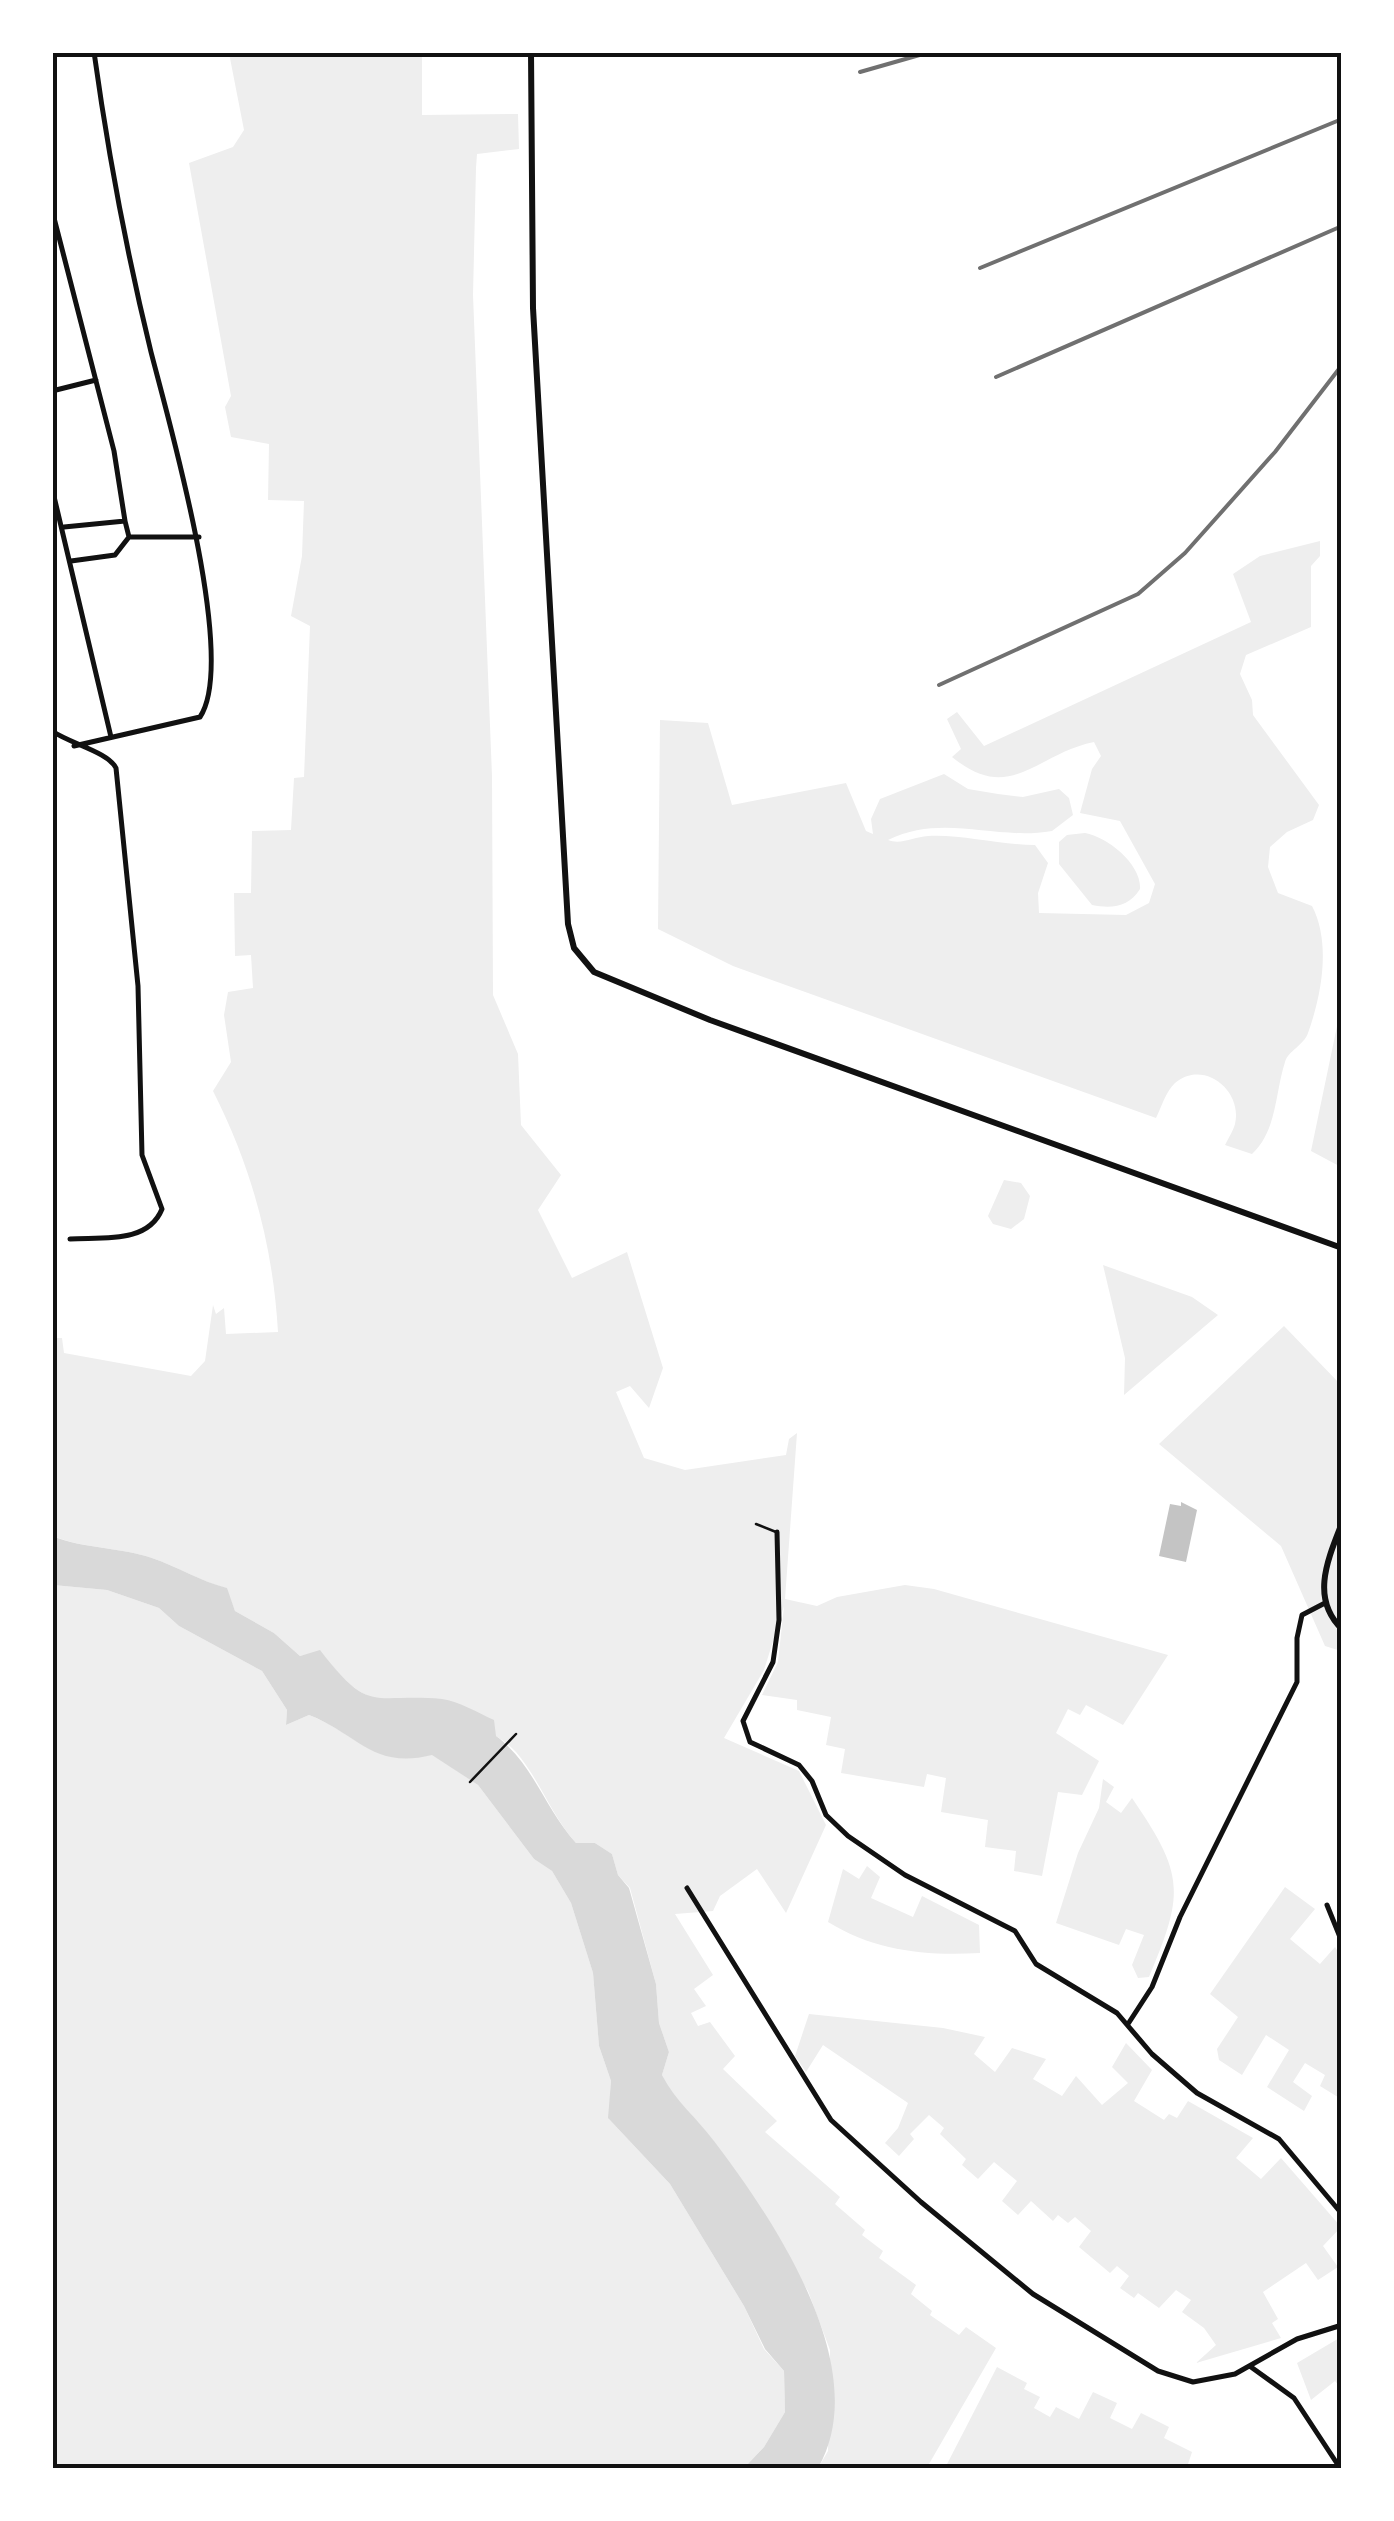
<svg xmlns="http://www.w3.org/2000/svg" width="1394" height="2521" viewBox="0 0 1394 2521" font-family="'IBM Plex Serif',serif">
<rect width="100%" height="100%" fill="#fff"/>
<path fill="#eee" d="M 229,53 L 422,53 L 422,115 L 518,114 L 519,149 L 477,154 L 476,168 L 473,295 L 492,776 L 493,995 L 518,1054 L 521,1125 L 561,1175 L 538,1210 L 572,1278 L 627,1252 L 663,1368 L 649,1408 L 630,1386 L 616,1392 L 644,1458 L 685,1470 L 786,1455 L 789,1439 L 797,1433 L 785,1599 L 817,1606 L 837,1597 L 905,1585 L 934,1589 L 1168,1655 L 1123,1725 L 1086,1705 L 1080,1715 L 1068,1709 L 1056,1733 L 1099,1761 L 1082,1795 L 1058,1792 L 1042,1876 L 1014,1871 L 1016,1851 L 985,1847 L 988,1820 L 941,1812 L 946,1778 L 927,1774 L 924,1787 L 841,1773 L 845,1749 L 826,1745 L 831,1717 L 797,1710 L 797,1700 L 762,1695 L 778,1662 L 784,1606 L 764,1670 L 724,1738 L 799,1771 L 826,1825 L 786,1913 L 757,1869 L 720,1896 L 713,1911 L 675,1914 L 713,1975 L 694,1989 L 706,2006 L 691,2013 L 698,2026 L 710,2022 L 735,2056 L 723,2069 L 777,2121 L 765,2132 L 840,2197 L 835,2204 L 865,2230 L 862,2235 L 883,2251 L 879,2258 L 916,2285 L 911,2294 L 932,2311 L 930,2315 L 959,2335 L 966,2327 L 996,2348 L 929,2464 L 921,2468 L 818,2468 L 828,2451 L 830,2350 L 808,2291 L 713,2140 L 670,2092 L 662,2075 L 669,2052 L 659,2023 L 656,1984 L 630,1888 L 618,1875 L 612,1854 L 595,1843 L 576,1843 C 551,1815 540,1780 516,1752 C 490,1723 431,1713 395,1700 C 362,1705 339,1674 320,1651 L 300,1656 L 274,1633 L 235,1611 L 226,1588 C 200,1581 178,1567 152,1558 C 120,1547 85,1549 53,1536 L 52,1338 L 62,1338 L 64,1353 L 191,1376 L 205,1361 L 213,1305 L 216,1314 L 224,1308 L 226,1334 L 278,1332 C 273,1246 252,1168 213,1091 L 231,1062 L 224,1015 L 228,992 L 253,988 L 251,955 L 235,956 L 234,893 L 251,893 L 252,831 L 291,830 L 294,778 L 304,777 L 310,626 L 291,616 L 302,556 L 304,501 L 268,500 L 269,444 L 231,437 L 225,407 L 231,396 L 189,163 L 233,147 L 244,130 Z
M 1320,541 L 1320,556 L 1311,566 L 1311,627 L 1246,655 L 1240,674 L 1252,700 L 1253,715 L 1319,805 L 1313,820 L 1287,832 L 1270,847 L 1268,867 L 1278,893 L 1312,906 C 1331,942 1322,994 1308,1033 C 1304,1045 1288,1051 1285,1062 C 1275,1093 1277,1131 1252,1154 L 1225,1145 C 1228,1139 1233,1131 1235,1124 C 1243,1090 1203,1059 1175,1083 C 1166,1091 1161,1108 1156,1118 L 733,966 L 658,929 L 660,720 L 708,723 L 732,805 L 846,783 L 866,831 L 873,834 L 871,819 L 880,799 L 944,774 L 968,789 L 998,794 L 1023,797 L 1059,789 L 1069,798 L 1073,815 L 1052,831 C 995,841 944,813 888,840 C 901,845 914,837 928,836 C 960,834 1001,845 1035,845 L 1048,863 L 1038,893 L 1039,913 L 1126,915 L 1149,903 L 1155,884 L 1120,821 L 1080,813 L 1092,769 L 1101,756 L 1094,742 C 1035,754 1011,805 952,757 L 961,749 L 947,719 L 957,712 L 984,746 L 1251,622 L 1233,574 L 1260,556 Z
M 1085,833 C 1108,837 1142,865 1140,889 C 1129,907 1112,909 1092,905 L 1059,864 L 1059,842 L 1067,835 Z
M 1341,1007 L 1341,1167 L 1311,1151 Z
M 1004,1180 L 1021,1183 L 1030,1196 L 1024,1219 L 1011,1229 L 993,1224 L 988,1216 Z
M 1103,1265 L 1192,1297 L 1218,1315 L 1124,1395 L 1125,1358 Z
M 1284,1326 L 1341,1385 L 1341,1651 L 1325,1646 L 1281,1546 L 1159,1444 Z
M 53,1585 L 107,1590 L 159,1608 L 179,1626 L 262,1671 L 287,1710 L 286,1725 L 309,1715 C 356,1733 376,1770 432,1754 L 478,1785 L 534,1859 L 552,1871 L 571,1903 L 593,1973 L 599,2046 L 611,2081 L 609,2119 L 670,2184 L 744,2306 L 764,2349 L 784,2371 L 785,2412 L 764,2447 L 744,2468 L 53,2468 Z
M 1103,1779 L 1114,1787 L 1106,1802 L 1121,1813 L 1132,1798 C 1184,1874 1185,1892 1149,1977 L 1138,1978 L 1132,1965 L 1144,1935 L 1126,1929 L 1119,1945 L 1056,1923 L 1078,1853 L 1099,1808 Z
M 867,1866 L 880,1877 L 871,1898 L 913,1917 L 922,1896 L 979,1925 L 980,1953 C 925,1956 875,1951 828,1922 L 843,1869 L 859,1879 Z
M 1285,1887 L 1315,1909 L 1290,1939 L 1320,1964 L 1335,1947 L 1341,1956 L 1341,2099 L 1320,2086 L 1325,2075 L 1305,2063 L 1293,2082 L 1312,2096 L 1304,2111 L 1267,2087 L 1289,2050 L 1266,2035 L 1242,2075 L 1219,2060 L 1217,2049 L 1238,2017 L 1210,1994 Z
M 809,2014 L 943,2028 L 985,2037 L 974,2054 L 995,2072 L 1012,2048 L 1046,2059 L 1033,2079 L 1062,2096 L 1076,2076 L 1102,2105 L 1128,2083 L 1112,2067 L 1126,2043 L 1152,2070 L 1134,2101 L 1164,2120 L 1169,2114 L 1177,2118 L 1188,2101 L 1253,2138 L 1236,2158 L 1261,2179 L 1281,2158 L 1341,2227 L 1323,2246 L 1338,2267 L 1318,2280 L 1306,2263 L 1263,2292 L 1278,2319 L 1272,2323 L 1281,2338 L 1196,2363 L 1216,2345 L 1204,2328 L 1182,2312 L 1191,2300 L 1176,2290 L 1159,2308 L 1138,2293 L 1134,2298 L 1120,2288 L 1129,2276 L 1117,2266 L 1110,2273 L 1079,2247 L 1091,2231 L 1075,2217 L 1068,2223 L 1058,2215 L 1053,2221 L 1031,2201 L 1018,2215 L 1002,2201 L 1017,2181 L 994,2162 L 978,2179 L 962,2165 L 966,2159 L 940,2134 L 944,2128 L 929,2115 L 910,2134 L 914,2139 L 899,2156 L 885,2143 L 898,2128 L 908,2103 L 823,2045 L 806,2072 L 795,2056 Z
M 1341,2337 L 1341,2388 L 1335,2381 L 1311,2400 L 1297,2363 Z
M 997,2367 L 1027,2383 L 1024,2389 L 1040,2397 L 1034,2408 L 1050,2417 L 1056,2407 L 1079,2419 L 1093,2392 L 1117,2403 L 1110,2418 L 1132,2429 L 1141,2413 L 1169,2427 L 1164,2438 L 1192,2452 L 1188,2464 L 1197,2468 L 945,2468 Z"/>
<path fill="#d9d9d9" d="M 52,1536 C 85,1549 120,1547 152,1558 C 178,1567 200,1581 227,1588 L 235,1611 L 274,1633 L 300,1656 L 320,1650 C 371,1716 372,1693 442,1699 C 459,1701 478,1713 494,1720 L 496,1736 C 533,1763 545,1809 576,1843 L 595,1843 L 612,1854 L 618,1875 L 629,1888 L 656,1984 L 659,2023 L 669,2052 L 662,2075 C 675,2101 697,2118 714,2141 C 774,2220 875,2369 818,2468 L 744,2468 L 764,2447 L 785,2412 L 784,2371 L 765,2349 L 744,2306 L 670,2184 L 608,2118 L 611,2081 L 599,2046 L 593,1973 L 571,1903 L 552,1871 L 534,1859 L 478,1785 L 432,1755 C 373,1770 358,1734 309,1715 L 286,1725 L 287,1710 L 262,1671 L 179,1626 L 159,1608 L 107,1590 L 53,1585 Z"/>
<path fill="#c4c4c4" d="M 1181,1502 L 1197,1510 L 1186,1562 L 1159,1556 L 1170,1504 L 1181,1506 Z"/>
<g fill="none" stroke-linecap="round" stroke-linejoin="round">
<path stroke="#111" stroke-width="2.5" d="M 470,1782 L 516,1734"/>
<path stroke="#111" stroke-width="2.5" d="M 756,1524 L 776,1532"/>
<path stroke="#111" stroke-width="5" d="M 52,210 L 114,451 L 125,521
M 52,391 L 96,380
M 52,488 L 111,737
M 64,527 L 125,521 L 129,537 L 199,537
M 71,561 L 115,555 L 129,537
M 52,731 C 71,744 108,752 116,768 L 138,986 L 142,1155 L 162,1209 C 148,1244 102,1237 70,1239
M 74,746 L 200,717 C 238,660 169,422 151,352 C 127,254 108,153 94,52
M 777,1532 L 779,1620 L 773,1662 L 743,1721 L 750,1742 L 799,1765 L 812,1781 L 826,1815 L 848,1836 L 905,1875 L 1015,1931 L 1036,1964 L 1117,2013 L 1152,2054 L 1197,2093 L 1279,2139 L 1342,2214
M 687,1888 L 831,2120 L 921,2202 L 1033,2294 L 1158,2371 L 1193,2382 L 1235,2374 L 1297,2339 L 1342,2325
M 1327,1905 L 1342,1942
M 1128,2024 L 1152,1987 L 1180,1917 L 1297,1682 L 1297,1638 L 1302,1615 L 1325,1603
M 1251,2367 L 1294,2398 L 1340,2468"/>
<path stroke="#111" stroke-width="6" d="M 531,52 L 533,308 L 568,924 L 574,948 L 594,972 L 710,1020 L 1342,1248
M 1342,1523 C 1328,1559 1310,1598 1342,1629"/>
<path stroke="#707070" stroke-width="4" d="M 860,72 L 930,52
M 980,268 L 1342,119
M 996,377 L 1342,226
M 939,685 L 1138,594 L 1185,553 L 1275,452 L 1342,365"/>
</g>
<rect width="1394" height="2521" fill="none" stroke="#ffffff" stroke-width="110"/>
<rect x="55" y="55" width="1284" height="2411" fill="none" stroke="#111" stroke-width="4"/>
</svg>
